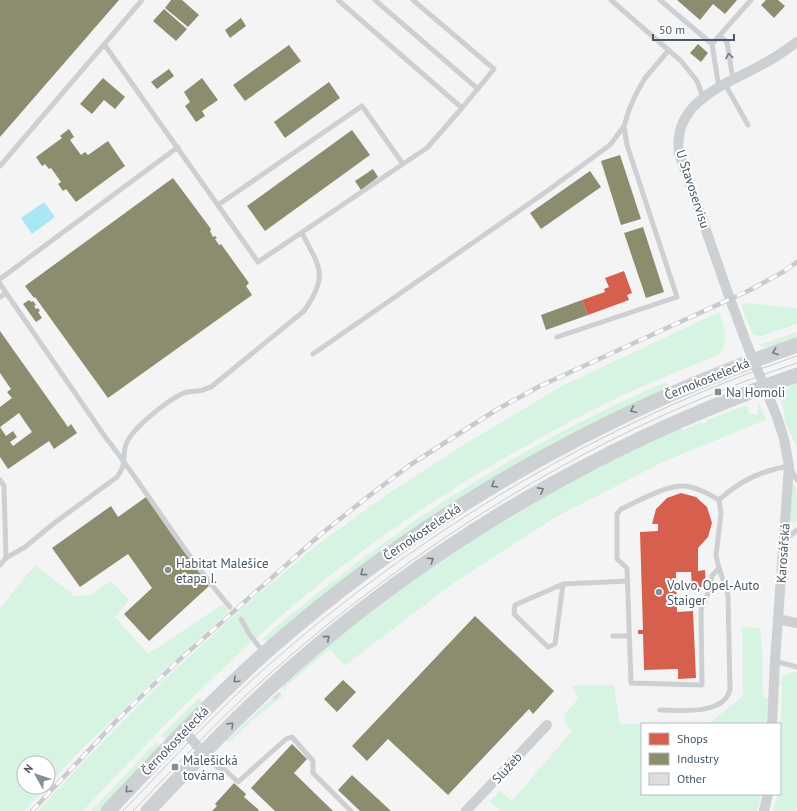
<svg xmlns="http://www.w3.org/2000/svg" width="797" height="811" viewBox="0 0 797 811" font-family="'PT Sans',sans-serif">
<rect width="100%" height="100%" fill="#f4f4f4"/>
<path fill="#d7f4e2" d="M 745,303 L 797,308 L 797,324 L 761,336 L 753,335 L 741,305 Z
M 719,312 L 725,332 L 725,342 L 720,354 C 687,368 653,381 621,396 C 522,444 427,501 340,568 C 246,640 164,725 83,811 L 38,811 L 85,760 L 167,677 L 246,605 L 313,548 L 386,495 L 465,444 L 560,387 Z
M 797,332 L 797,338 C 786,341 769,352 759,345 Z
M 666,382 L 668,387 L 557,441 L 474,489 L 431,517 L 272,639 L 268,641 L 261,640 C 383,535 518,445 666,382 Z
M 796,382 L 797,382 L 797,448 L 785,421 L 781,396 L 786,390 Z
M 758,402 L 766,420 L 667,460 L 556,517 L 458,580 L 344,666 L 330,649 L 285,687 L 287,692 L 281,686 L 324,649 L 409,583 L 490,529 L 568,483 L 681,427 L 683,430 L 702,422 L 703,424 L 707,422 L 707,420 L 747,405 L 749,414 L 758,414 Z
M 792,484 L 795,485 L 797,493 L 797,521 L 794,523 L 790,520 Z
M 35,565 L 75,596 L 90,595 L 111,581 L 129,600 L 115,617 L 148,654 L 223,604 L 229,611 L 160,674 L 78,753 L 48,785 L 48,763 L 24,763 L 24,787 L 47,787 L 24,811 L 0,811 L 0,608 Z
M 742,626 L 760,629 L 762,643 L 763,696 L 768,698 L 766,724 L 708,724 L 743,696 Z
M 791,672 L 797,672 L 797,807 L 796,811 L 773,811 L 777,794 L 780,794 L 780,738 L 782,686 L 779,684 L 783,676 Z
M 614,685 L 620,724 L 642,724 L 642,794 L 762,794 L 757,811 L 500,811 L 490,801 L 500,791 L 512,801 L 572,731 L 567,726 L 564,715 L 579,698 L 571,686 Z
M 281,694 L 283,696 L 254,719 L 230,742 L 227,742 L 227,740 L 272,698 L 274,700 Z
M 199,698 L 203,703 L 166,740 L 161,736 Z
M 156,742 L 160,746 L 99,811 L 91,811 Z"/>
<path fill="#a9e7f5" d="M 44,202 L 55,217 L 32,234 L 21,218 Z"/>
<path fill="#d6604d" d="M 624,271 L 632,293 L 627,295 L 629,300 L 588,315 L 582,300 L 605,292 L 604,289 L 609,287 L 605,278 Z
M 681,493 L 696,497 L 707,507 L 712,523 L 708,537 L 698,548 L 698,571 L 705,570 L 706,587 L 692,588 L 691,572 L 676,572 L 677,612 L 693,611 L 696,678 L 678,679 L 678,669 L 644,670 L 643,634 L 638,634 L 638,630 L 643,630 L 640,532 L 658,531 L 658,524 L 652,524 L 656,509 L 667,498 Z"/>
<path fill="#8c8c6e" d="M 0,0 L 119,0 L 0,137 Z
M 171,0 L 182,0 L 199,15 L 188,27 L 165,8 Z
M 677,0 L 737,0 L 725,14 L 713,4 L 700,20 Z
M 766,0 L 778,0 L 785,6 L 774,18 L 761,5 Z
M 164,9 L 187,29 L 176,41 L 153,21 Z
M 241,18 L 246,26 L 230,38 L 225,30 Z
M 698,44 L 708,53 L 701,62 L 690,53 Z
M 289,45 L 301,61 L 245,101 L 233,85 Z
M 169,69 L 174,76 L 157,89 L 151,82 Z
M 103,78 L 125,97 L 115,109 L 104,100 L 92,114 L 80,104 Z
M 202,78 L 218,100 L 202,111 L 205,116 L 196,122 L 185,106 L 190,102 L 184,92 Z
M 329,82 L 340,98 L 285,138 L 274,122 Z
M 69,129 L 74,137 L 70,140 L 81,155 L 85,152 L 88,155 L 108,141 L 125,166 L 76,202 L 66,189 L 63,191 L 58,184 L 61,182 L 51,168 L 49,169 L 45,164 L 42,166 L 36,157 L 62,138 L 60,136 Z
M 352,130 L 370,155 L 265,231 L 247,206 Z
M 620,155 L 641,219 L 621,225 L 601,161 Z
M 373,169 L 378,177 L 361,190 L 355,181 Z
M 590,171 L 601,187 L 541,229 L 530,213 Z
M 173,178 L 211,229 L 210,231 L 213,237 L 215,236 L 217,238 L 215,239 L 219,245 L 221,244 L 249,283 L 246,286 L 252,295 L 108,398 L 35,297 L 34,298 L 25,286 Z
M 643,227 L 664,292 L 646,298 L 624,233 Z
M 29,300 L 31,302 L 33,301 L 36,305 L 34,306 L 36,309 L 38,308 L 40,311 L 38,312 L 42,318 L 36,322 L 23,304 Z
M 582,300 L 588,315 L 546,330 L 541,315 Z
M 0,331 L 68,427 L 71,424 L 77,433 L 54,449 L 49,441 L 8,469 L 0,457 L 0,427 L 6,436 L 13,431 L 17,437 L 10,442 L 13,446 L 32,432 L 19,413 L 0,427 L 0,407 L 12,398 L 7,392 L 11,389 L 0,373 Z
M 146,497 L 209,586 L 149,641 L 124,614 L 152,588 L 128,554 L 80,587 L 52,548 L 111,506 L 118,517 Z
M 475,616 L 554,691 L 533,714 L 529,709 L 448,795 L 388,739 L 367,761 L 352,746 Z
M 343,680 L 356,692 L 337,712 L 324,699 Z
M 292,744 L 307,759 L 294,773 L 333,811 L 275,811 L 251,788 Z
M 352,775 L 391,811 L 360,811 L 338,790 Z
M 234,783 L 246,794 L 244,797 L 259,810 L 258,811 L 212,811 L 217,806 L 215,804 Z"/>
<path fill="#ddddde" d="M 279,692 L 281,694 L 274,701 L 272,698 Z"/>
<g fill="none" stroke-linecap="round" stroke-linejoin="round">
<path stroke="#cdd0d3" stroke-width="5" d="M 338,0 L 462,108 L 494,69 L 413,0
M 375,0 L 478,89
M 611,0 L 681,61 L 697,81 L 703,97
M 660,0 L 712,44 L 719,88
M 720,36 L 727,42 L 733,80
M 104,44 L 258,262 L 403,164 L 362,106 L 218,205
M 712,44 L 751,0
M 725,84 L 748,125
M 403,164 L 427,148 L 462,108
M 0,166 L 142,0
M 0,279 L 178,147
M 0,284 L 106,438 C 149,493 184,554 230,607
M 0,297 L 6,293
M 557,337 L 677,297 L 627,145 L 624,126
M 313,354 L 543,194 L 610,145 L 624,126 L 629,110 L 636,94 L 645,78 L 669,50
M 0,480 L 4,486 L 6,558 L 0,565
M 784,541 L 797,530
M 6,558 L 25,547 L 53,524 L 117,477 C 128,463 121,455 127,442 C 134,427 169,399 184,393 C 188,391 192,392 197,391 C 202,391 207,388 211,387 L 304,311 C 329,275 320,268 302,233
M 719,568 L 712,576 L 708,593 L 701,610 L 702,685 L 631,683 L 627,568 L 617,559 L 617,514 L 621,509 C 639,501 665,485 685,486 C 697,487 709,494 719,500
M 563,584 L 555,644 L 548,647 L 514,614 L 515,605 L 563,584 L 628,581
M 241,619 L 250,635 L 264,653
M 613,636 L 629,636
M 775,661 L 797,667
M 660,710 C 679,710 714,714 726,698 C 728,696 729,692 730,690 L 728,595 L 719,568 L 716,555 L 721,514 L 719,500 C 738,482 763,470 789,466 L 797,480
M 204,753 L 217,767 L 224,769 L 238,782 L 286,739 L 292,737 L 313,761 L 313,773 L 351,811"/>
<path stroke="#cdd0d3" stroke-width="10" d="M 778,619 L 797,623
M 772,724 L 775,661 L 789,466 L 784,439 L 777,417 L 748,347 L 730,299 L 679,153 C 672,101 727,84 763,64 C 775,58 786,50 797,42
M 184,731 L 203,752
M 466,811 L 547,725
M 764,811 L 768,794"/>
<path stroke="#ced1d4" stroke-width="15" d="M 108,811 C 160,756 210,702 266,652 C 421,515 602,412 797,345
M 148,811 C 196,760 244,709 297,663 C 443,536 614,438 797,375"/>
<path stroke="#c8cacd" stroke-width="1" d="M 123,811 C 172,760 219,708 272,662 C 426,527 603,422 797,356
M 133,811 C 176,766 218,720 265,678 C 419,540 600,428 797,363"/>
<g stroke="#c8cacd" stroke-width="4.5">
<path id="rail" d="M 32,811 L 119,718 L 178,661 L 321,534 L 370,495 L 410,465 L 496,410 L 540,386 L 750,290 L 783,272 L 797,262"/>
</g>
<use href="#rail" stroke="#fff" stroke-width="3" stroke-dasharray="9" stroke-linecap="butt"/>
</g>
<defs><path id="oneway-chevron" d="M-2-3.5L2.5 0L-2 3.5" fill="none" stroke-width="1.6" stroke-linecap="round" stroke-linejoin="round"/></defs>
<use stroke="#707b85" href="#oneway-chevron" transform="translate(729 56) rotate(-99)"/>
<g stroke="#707c85">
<use href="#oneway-chevron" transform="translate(775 352) rotate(160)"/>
<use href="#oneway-chevron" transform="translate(633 410) rotate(155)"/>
<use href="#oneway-chevron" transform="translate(494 485) rotate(149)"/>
<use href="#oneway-chevron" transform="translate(541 490) rotate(-29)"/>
<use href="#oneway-chevron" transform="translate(431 560) rotate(-34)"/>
<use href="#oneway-chevron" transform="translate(363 573) rotate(143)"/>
<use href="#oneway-chevron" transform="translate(327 638) rotate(-40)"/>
<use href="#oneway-chevron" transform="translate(236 680) rotate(137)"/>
<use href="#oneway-chevron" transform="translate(231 725) rotate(-44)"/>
<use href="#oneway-chevron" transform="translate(128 790) rotate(133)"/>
</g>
<g fill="#848e96" stroke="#fff" stroke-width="1.5">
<rect x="714" y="388" width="8" height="8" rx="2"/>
<circle cx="168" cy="570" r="4"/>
<circle cx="659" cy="592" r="4"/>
<rect x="171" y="763" width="8" height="8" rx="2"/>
</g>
<g text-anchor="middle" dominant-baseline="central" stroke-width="4" stroke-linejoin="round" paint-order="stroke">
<g font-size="13" fill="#485763" stroke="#fff">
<text transform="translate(693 189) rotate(72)">U Stavoservisu</text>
<text transform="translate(707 379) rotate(-22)">Černokostelecká</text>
<text transform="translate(422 532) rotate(-34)">Černokostelecká</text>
<text transform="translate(783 553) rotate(-86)">Karosářská</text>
<text transform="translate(175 741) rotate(-46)">Černokostelecká</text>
<text transform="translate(507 768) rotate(-47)">Služeb</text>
</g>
<g font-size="13" fill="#485763" stroke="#fff" text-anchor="start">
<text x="726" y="392">Na Homoli</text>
<text x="176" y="563">Habitat Malešice<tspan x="176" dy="15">etapa I.</tspan></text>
<text x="667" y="585">Volvo, Opel-Auto<tspan x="667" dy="15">Staiger</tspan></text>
<text x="183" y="760">Malešická<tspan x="183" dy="15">továrna</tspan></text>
</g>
</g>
<rect x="641" y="723" width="140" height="72" fill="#ffffff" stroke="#b6bcc1"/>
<rect x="649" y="733" width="20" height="12" fill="#d6604d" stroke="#b6bcc1"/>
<text x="677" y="743" font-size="12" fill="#485763">Shops</text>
<rect x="649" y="753" width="20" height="12" fill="#8c8c6e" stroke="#b6bcc1"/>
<text x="677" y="763" font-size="12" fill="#485763">Industry</text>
<rect x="649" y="773" width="20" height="12" fill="#ddddde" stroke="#b6bcc1"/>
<text x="677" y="783" font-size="12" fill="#485763">Other</text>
<g transform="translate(36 775) rotate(309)"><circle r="19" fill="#ffffff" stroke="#b6bcc1"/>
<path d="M0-3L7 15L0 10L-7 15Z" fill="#848e96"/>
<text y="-6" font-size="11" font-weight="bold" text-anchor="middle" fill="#485763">N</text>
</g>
<path d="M653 34v6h81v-6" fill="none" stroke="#485763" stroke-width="2"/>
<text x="659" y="34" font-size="12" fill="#485763" stroke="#ffffff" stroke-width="3" paint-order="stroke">50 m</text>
</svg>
